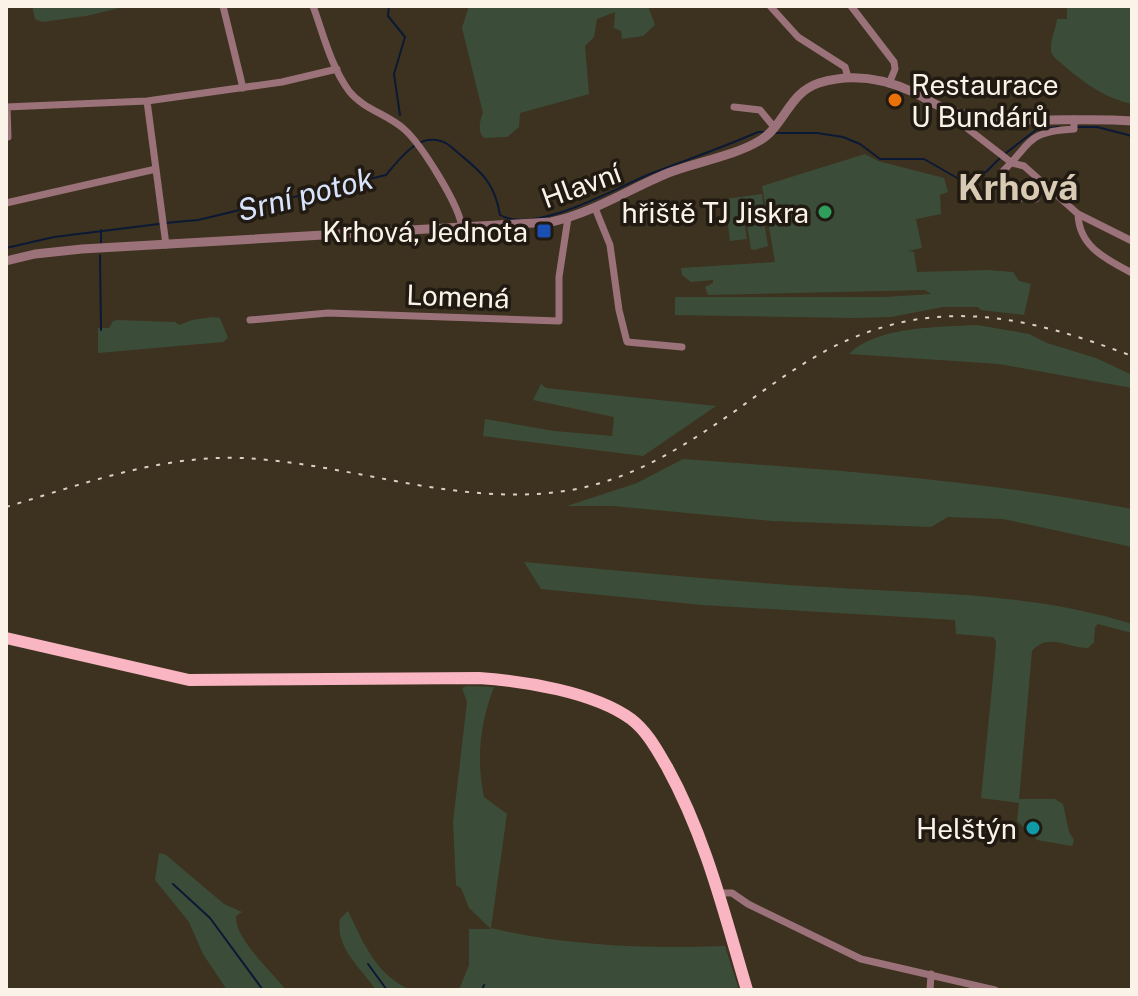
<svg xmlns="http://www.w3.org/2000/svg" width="1138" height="996" viewBox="0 0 1138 996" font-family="'Public Sans',sans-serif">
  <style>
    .green { fill: #3b4d38 }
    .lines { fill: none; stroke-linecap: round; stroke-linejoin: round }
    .stream { stroke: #0b1935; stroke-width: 2 }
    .minor { stroke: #9b727a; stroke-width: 7 }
    .tertiary { stroke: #9b727a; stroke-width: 9 }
    .primary { stroke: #f9b5c1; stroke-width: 12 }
    .rail { stroke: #dad1c5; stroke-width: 2; stroke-dasharray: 4 8; stroke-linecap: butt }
    .food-dot { fill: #e8710a; stroke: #201a12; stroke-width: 3 }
    .leisure-dot { fill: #2e9e5b; stroke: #201a12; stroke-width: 3 }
    .transit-dot { fill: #1a4fb4; stroke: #201a12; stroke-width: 3 }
    .culture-dot { fill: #0f9aa8; stroke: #201a12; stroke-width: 3 }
    .labels { text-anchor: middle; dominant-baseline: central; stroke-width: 7; stroke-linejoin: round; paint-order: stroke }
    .poi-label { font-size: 28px; fill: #fbf3e8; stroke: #201a12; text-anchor: end }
    .street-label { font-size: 28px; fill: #fbf3e8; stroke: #201a12 }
    .water-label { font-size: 30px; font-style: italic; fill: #d7e4fc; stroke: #201a12 }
    .district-label { font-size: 36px; font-weight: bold; fill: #d9cab4; stroke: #201a12 }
  </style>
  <rect width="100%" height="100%" fill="#3d321f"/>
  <path class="green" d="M32,6H128L86,16L42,22L35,19Z
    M469,6H648L655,25L643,36L622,39L621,31L614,28L615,12L597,19L594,37L585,46L589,94L520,113L519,127L507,137L484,138C477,131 480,120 483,113L462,28Z
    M1067,6H1132V104C1104,98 1083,82 1062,64C1058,60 1051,56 1051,50C1050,41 1056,28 1057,19H1067Z
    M865,154L878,161L944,178L948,192L940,195L941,214L916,219L922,248L908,251L914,252L917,272L987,270L1013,272L1019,281L1031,284L1024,315L981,310L978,307H943L891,317L855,318L675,315V297H885L931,294L925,290L708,295L705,287L713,283V280L691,282L682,275L681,268L775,262L762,186Z
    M762,194L764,211L743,215L747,239L730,241L725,199Z
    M760,214L763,215L768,246L754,250L751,249L746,218Z
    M213,317L220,318L228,338L223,342L98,353V328H109L113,321L118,320L175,322L179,325L192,320Z
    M977,325L1029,334L1047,343L1096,358L1132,375V388L999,364L849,354C877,326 939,327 977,325Z
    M541,384L546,388L716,406L643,456L483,436L485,419L554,431L612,436L614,417L533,400Z
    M683,459C834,470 983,480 1132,509V547L1003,519L948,517L931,527L772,521L613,506H567L637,483Z
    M524,562C624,571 723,581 823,587C926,594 1032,592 1132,624V633L1098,624L1095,627L1094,642L1088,648C1068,648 1048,632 1032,651L1019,799H1055L1063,804L1069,832L1074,840L1072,846L1037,840L1017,821L1019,803L981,798L995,657L996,641L993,637L956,634L955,620L703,605L541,589Z
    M467,686L494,687C480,723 476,759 484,797L507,814L491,928C568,946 647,949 725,946L739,990H459L469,965V929H491L469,908L461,888L456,885L453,822L467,702L462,688Z
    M159,853L166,855L224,904L242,912L236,916C234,938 272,972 286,990H227L203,954L189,922L155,880Z
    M348,911C364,944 376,975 411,990H376C361,968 335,948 340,919Z"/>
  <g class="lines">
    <path class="stream" d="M389,6L388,16L405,37L394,74L400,115
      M1078,127H1097L1132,136
      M775,133H817L843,137L860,144L880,159H924L959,179L986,172L1001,157
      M1006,153L1036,130L1059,127
      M165,223L198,220L386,175C402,156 422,128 449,145C476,169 494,177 500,215C536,236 620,185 655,172C689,159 724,147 758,132H765
      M101,243V230
      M6,248L54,237L159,224
      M100,255L101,330
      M173,884L210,918L263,990
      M368,964L387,990
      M482,990L484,985"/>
    <path class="minor" d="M223,6L243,88
      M313,6C323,33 331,67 349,91C363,109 387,114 404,129C421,144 461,207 462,229
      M770,6L798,37L845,67L848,77
      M851,6L894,62L895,69L889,84
      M147,101L166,245
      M6,107L147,101L282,82L337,69
      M734,107L760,110L774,127
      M945,111L1012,163L1024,166L1078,214L1132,241
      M6,137H8L7,107
      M1044,185L1036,199L1009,197L1001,188V173C1033,143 1024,132 1074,129V119
      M6,203L156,169
      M595,208L610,245L619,310L627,342L682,347
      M1078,214C1079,247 1106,259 1132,273
      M250,320L328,313L559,321V277L568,218
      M720,893H732L748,904L861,959L995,990
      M930,990L931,974"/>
    <path class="tertiary" d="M6,261L35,254L82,249L551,222C593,213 629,189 668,173C696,162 734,156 759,141C785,126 788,93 819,83C851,73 883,78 913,92C926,98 937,107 951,111C1010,127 1072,116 1132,121"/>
    <path class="primary" d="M6,638L189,680L479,678C524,681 594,692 631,719C647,731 657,750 667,767C706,838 724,913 747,990"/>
    <path class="rail" d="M6,507C83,484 160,455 242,458C351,463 461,509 571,490C634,479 686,445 738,409C767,388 797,366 829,349C936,294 1026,316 1132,356"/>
  </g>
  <circle class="food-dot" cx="895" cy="100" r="8"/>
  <circle class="leisure-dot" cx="825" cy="212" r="8"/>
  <rect class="transit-dot" x="536" y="223" width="16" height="16" rx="4"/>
  <circle class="culture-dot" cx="1033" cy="828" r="8"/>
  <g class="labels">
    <g class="poi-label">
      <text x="911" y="84" text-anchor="start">Restaurace<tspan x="911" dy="32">U Bundárů</tspan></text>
      <text x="809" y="212">hřiště TJ Jiskra</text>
      <text x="528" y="231">Krhová, Jednota</text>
      <text x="1017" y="828">Helštýn</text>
    </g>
    <g class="street-label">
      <text transform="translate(581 185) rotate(-20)">Hlavní</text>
      <text transform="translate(458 296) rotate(2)">Lomená</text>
    </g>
    <g class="water-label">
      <text transform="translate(305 194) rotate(-14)">Srní potok</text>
    </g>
    <g class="district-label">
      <text x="1018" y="187">Krhová</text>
    </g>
  </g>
  <rect width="1138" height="996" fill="none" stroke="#fbf3e8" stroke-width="16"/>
</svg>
